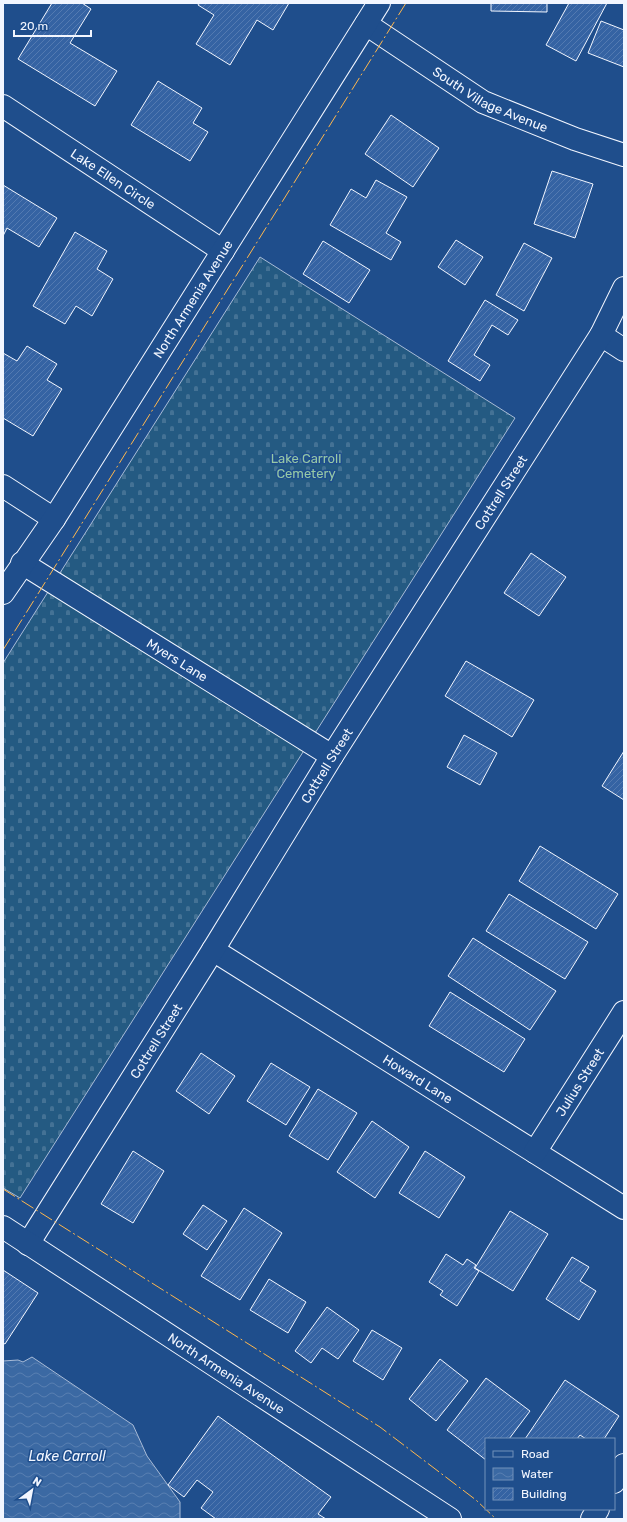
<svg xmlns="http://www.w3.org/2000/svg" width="627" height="1522" viewBox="0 0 627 1522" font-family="Rubik,sans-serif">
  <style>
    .cemetery { fill: url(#cemetery-stones); stroke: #a8bbd7 }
    .water { fill: url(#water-waves); stroke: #a8bbd7 }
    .building { fill: url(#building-hatch); stroke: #f2f6ff }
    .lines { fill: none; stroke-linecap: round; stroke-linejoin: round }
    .minor-casing { stroke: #f2f6ff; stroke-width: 24 }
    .secondary-casing { stroke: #f2f6ff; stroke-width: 24 }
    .minor { stroke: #1f4e8c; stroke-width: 22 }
    .secondary { stroke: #1f4e8c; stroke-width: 22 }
    .power { stroke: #ffb74d; stroke-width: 1; stroke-dasharray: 14 3 2 3; stroke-linecap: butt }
    .labels { text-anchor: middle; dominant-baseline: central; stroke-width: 3; stroke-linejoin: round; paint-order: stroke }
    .street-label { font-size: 13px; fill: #f2f6ff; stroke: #1f4e8c }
    .park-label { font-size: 13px; fill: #97c8a6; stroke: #1f4e8c }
    .water-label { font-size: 14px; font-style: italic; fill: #f2f6ff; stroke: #1f4e8c }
  </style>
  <defs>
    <pattern id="cemetery-stones" width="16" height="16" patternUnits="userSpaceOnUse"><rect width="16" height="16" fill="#245a82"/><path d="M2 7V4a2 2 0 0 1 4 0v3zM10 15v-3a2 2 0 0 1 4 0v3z" fill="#447295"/></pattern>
    <pattern id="water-waves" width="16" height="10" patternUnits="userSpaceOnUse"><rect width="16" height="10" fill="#3b69a3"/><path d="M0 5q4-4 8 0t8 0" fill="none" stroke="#587fb1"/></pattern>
    <pattern id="building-hatch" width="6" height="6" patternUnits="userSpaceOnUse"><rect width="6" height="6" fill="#3563a3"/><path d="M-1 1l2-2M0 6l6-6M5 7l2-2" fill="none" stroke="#537ab1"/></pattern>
  </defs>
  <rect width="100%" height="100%" fill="#1f4e8c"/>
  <path class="cemetery" d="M260,257L515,418L20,1198L3,1188V663Z"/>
  <path class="water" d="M32,1357L133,1425L147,1456L180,1502V1519H3V1361L18,1360L23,1362Z"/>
  <path class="building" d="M52,3H82L91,9L70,43L117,71L95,106L18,59Z
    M199,3H289L273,30L257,20L230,65L196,44L214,15L198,5Z
    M491,3H547V12L491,11Z
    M569,3H607L576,61L546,45Z
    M601,21L624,30V67L588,53Z
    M158,81L202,108L193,123L208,132L190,161L131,125Z
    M391,115L439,148L413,187L365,154Z
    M552,171L593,184L575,238L534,224Z
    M376,180L407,197L386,233L401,242L391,260L330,225L351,189L366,198Z
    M3,185L57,218L39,247L7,228L3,236Z
    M75,232L107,251L97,269L113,279L92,316L76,306L65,324L33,306Z
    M456,240L483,257L465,285L438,267Z
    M323,241L370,270L349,303L303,274Z
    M524,243L552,258L524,311L496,295Z
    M485,300L518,320L508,335L492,325L474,355L490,365L480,381L448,361Z
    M27,346L57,364L47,380L62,389L33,436L3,418V353L17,361Z
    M531,553L566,577L539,616L504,593Z
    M466,661L534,700L512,737L445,696Z
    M464,735L497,753L480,785L447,767Z
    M624,751V800L602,786Z
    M540,846L618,894L596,929L519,881Z
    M509,894L588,942L565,979L486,931Z
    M473,938L556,991L530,1030L448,976Z
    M450,992L525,1039L504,1072L429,1026Z
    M201,1053L235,1076L209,1114L176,1091Z
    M271,1063L310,1087L286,1125L247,1101Z
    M318,1089L357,1113L328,1160L289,1136Z
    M372,1121L409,1147L375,1198L337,1172Z
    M133,1151L164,1171L133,1223L101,1204Z
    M425,1151L465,1177L439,1218L399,1193Z
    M203,1205L227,1221L207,1250L183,1234Z
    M244,1208L282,1233L240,1300L201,1276Z
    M510,1211L548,1234L513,1291L475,1268Z
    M446,1254L463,1265L467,1259L476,1265L474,1268L479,1271L457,1306L440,1295L443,1291L429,1282Z
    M572,1257L589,1267L580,1281L596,1291L579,1320L546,1299Z
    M3,1270L38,1293L5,1344L3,1343Z
    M269,1279L306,1302L288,1333L250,1310Z
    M327,1307L359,1330L338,1359L322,1348L311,1363L295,1351Z
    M372,1330L402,1348L383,1380L353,1361Z
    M440,1359L468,1381L436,1421L409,1399Z
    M486,1378L530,1411L509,1439H486V1460L447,1430Z
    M565,1380L619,1416L604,1439H586L580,1435L577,1439H525Z
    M218,1416L331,1497L318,1514L326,1519H216L201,1508L213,1492L197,1480L184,1497L168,1485Z"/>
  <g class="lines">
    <defs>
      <g id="minor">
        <path id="s1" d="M366,24L483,102L575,139L624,155"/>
        <path id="s2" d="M3,106L223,251"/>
        <path d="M601,335L624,350"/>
        <path d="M3,486L54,519"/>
        <path id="s3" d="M22,563L332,756"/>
        <path id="s4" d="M213,950L624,1208"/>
        <path id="s5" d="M535,1152L624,1012"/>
        <path id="s6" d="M28,1244L213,950L332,756L601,335L624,288"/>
        <path d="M614,1482L624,1465"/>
        <path d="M592,1519L598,1509"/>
      </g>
      <g id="secondary">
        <path id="s7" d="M3,593L54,519L379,3"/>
        <path id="s8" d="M3,1227L450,1519"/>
      </g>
    </defs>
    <use href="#minor" class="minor-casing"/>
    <use href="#secondary" class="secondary-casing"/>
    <use href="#minor" class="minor"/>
    <use href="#secondary" class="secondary"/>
    <path class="power" d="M3,650L406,3
      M3,1189L380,1427L476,1500L496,1519"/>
  </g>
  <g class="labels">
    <g class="street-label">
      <text stroke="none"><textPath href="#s1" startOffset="146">South Village Avenue</textPath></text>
      <text stroke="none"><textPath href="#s2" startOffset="132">Lake Ellen Circle</textPath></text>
      <text stroke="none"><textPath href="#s7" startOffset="350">North Armenia Avenue</textPath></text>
      <text stroke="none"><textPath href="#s6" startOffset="888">Cottrell Street</textPath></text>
      <text stroke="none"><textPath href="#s3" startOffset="183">Myers Lane</textPath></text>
      <text stroke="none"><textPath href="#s6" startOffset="564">Cottrell Street</textPath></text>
      <text stroke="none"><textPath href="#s6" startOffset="240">Cottrell Street</textPath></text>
      <text stroke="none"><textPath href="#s4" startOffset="242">Howard Lane</textPath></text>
      <text stroke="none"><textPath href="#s5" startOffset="83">Julius Street</textPath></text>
      <text stroke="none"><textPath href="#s8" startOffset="267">North Armenia Avenue</textPath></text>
    </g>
    <g class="park-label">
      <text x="306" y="458">Lake Carroll<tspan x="306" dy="15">Cemetery</tspan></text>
    </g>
    <g class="water-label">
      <text x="67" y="1456">Lake Carroll</text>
    </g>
  </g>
  <rect width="627" height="1522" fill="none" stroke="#f2f6ff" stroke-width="8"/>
  <rect x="485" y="1438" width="130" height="72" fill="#1f4e8c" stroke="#7391ba"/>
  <rect x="493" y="1451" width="20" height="6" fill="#1f4e8c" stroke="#7391ba"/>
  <text x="521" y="1458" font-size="12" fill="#f2f6ff">Road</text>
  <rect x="493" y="1468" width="20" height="12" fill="url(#water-waves)" stroke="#7391ba"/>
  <text x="521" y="1478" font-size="12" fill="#f2f6ff">Water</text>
  <rect x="493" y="1488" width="20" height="12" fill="url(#building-hatch)" stroke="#7391ba"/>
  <text x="521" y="1498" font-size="12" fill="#f2f6ff">Building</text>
  <g transform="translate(32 1490) rotate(32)" stroke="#1f4e8c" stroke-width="3" paint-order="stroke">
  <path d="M0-3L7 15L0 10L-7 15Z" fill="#f2f6ff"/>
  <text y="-6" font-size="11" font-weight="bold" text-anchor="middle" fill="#f2f6ff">N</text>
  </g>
  <path d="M14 30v6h77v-6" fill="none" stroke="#f2f6ff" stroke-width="2"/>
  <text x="20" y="30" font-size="12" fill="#f2f6ff" stroke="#1f4e8c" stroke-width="3" paint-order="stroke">20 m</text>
</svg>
